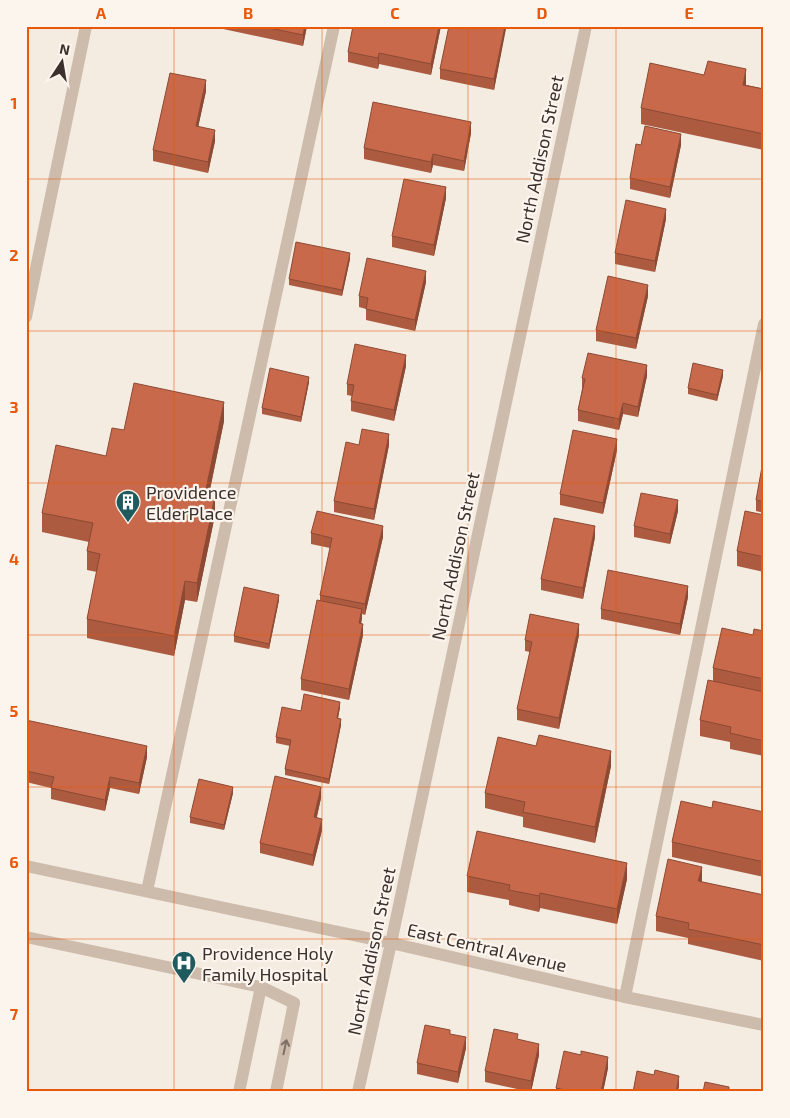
<svg xmlns="http://www.w3.org/2000/svg" width="790" height="1118" viewBox="0 0 790 1118" font-family="'Exo 2',sans-serif">
  <style>
    .lines { fill: none; stroke-linecap: round; stroke-linejoin: round }
    .service { stroke: #cdbbac; stroke-width: 12 }
    .minor { stroke: #cdbbac; stroke-width: 12 }
    .tertiary { stroke: #cdbbac; stroke-width: 12 }
    .wall { fill: #ac5a40 }
    .shaded-wall { fill: #8c4a34 }
    .building { fill: #c8694b; stroke: #8c4a34 }
    .oneway { stroke: #7d6f65 }
    .grid { fill: none; stroke: #e8590c; stroke-width: 1; stroke-opacity: 0.55 }
    .labels { text-anchor: middle; dominant-baseline: central; stroke-width: 4.5; stroke-linejoin: round; paint-order: stroke }
    .street-label { font-size: 18px; fill: #3b302b; stroke: #fbf5ee }
    .poi-label { font-size: 18px; fill: #3b302b; stroke: #fbf5ee; text-anchor: start }
    .neatline { fill: none; stroke: #e8590c; stroke-width: 2 }
    .grid-label { font-size: 16px; text-anchor: middle; font-weight: bold; fill: #e8590c }
  </style>
  <rect width="100%" height="100%" fill="#f4ebe1"/>
  <g class="lines">
    <path class="service" d="M147,891L334,26
      M26,937L261,987L239,1092
      M261,987L294,1003L276,1092
      M625,997L764,324"/>
    <path class="minor" d="M26,317L86,26
      M391,943L625,997L764,1025"/>
    <path class="tertiary" d="M26,866L391,943
      M358,1092L391,943L586,26"/>
  </g>
  <path class="wall" d="M209,26H307L303,46Z
    M353,26H441L431,75L379,64L378,69L348,62V52Z
    M506,26L494,90L440,79V69Z
    M704,75L764,89V150L641,124V108Z
    M206,91L198,127L215,141L208,173L153,161V150Z
    M471,133L464,171L433,165L431,173L364,159V148Z
    M641,145H681L670,198L630,189V178Z
    M446,198L434,256L392,247V236Z
    M666,219L655,272L615,264V253Z
    M350,259L342,296L289,285V279Z
    M426,282L415,331L366,320V309L359,307V296Z
    M648,296L636,349L596,341V330Z
    M406,366L394,421L351,411V401L352,396L347,395V384Z
    M647,376L638,417L623,414L619,430L578,421V410L582,389V378Z
    M723,376L717,401L688,394V388Z
    M309,382L301,422L262,414V408Z
    M224,421L209,495L215,515L197,602L185,600L174,656L87,638V619L97,572L87,570V551L89,542L42,532V513L106,456L124,430Z
    M389,445L374,520L334,512V501Z
    M617,450L603,514L560,505V494Z
    M764,461V513L756,511V500Z
    M678,511L670,544L634,537V526Z
    M764,515V572L737,566V551Z
    M311,533L383,537L365,615L362,614L361,623L363,635L349,700L301,690V679L320,600V595L330,548L311,544Z
    M595,537L583,599L541,590V579Z
    M688,597L680,635L601,619V609Z
    M279,600L269,649L234,642V636Z
    M764,631V756L730,749V742L700,736V720L713,681V668L753,635Z
    M579,635L559,729L517,720V709L530,652L525,651V640Z
    M340,707L338,718L341,725L329,784L285,775V769L290,746L276,743V737L301,711Z
    M26,720L147,757L139,794L110,788L105,811L51,799V788L26,782Z
    M536,746L611,766L595,843L523,827V817L485,808V793Z
    M233,793L224,830L190,823V817Z
    M321,798L317,817L322,830L313,866L260,853V843Z
    M712,808L764,812V877L672,857V842Z
    M467,876L627,879L617,924L540,908L539,912L509,905V900L467,892Z
    M702,882L764,895V961L688,944V938L656,931V916Z
    M450,1034L466,1048L458,1083L417,1074V1063Z
    M518,1040L539,1055L531,1092L485,1082V1071Z
    M608,1068L603,1092H556V1088Z"/>
  <path class="shaded-wall" d="M305,26H307L303,46V35Z
    M439,26H441L431,75V64Z
    M505,26H506V29L494,90V79Z
    M379,53V64L378,69V58Z
    M746,69V84L743,100V85Z
    M206,80V91L196,137V126Z
    M471,122V133L464,171V161Z
    M215,130V141L208,173V162Z
    M681,134V145L670,198V187Z
    M433,154V165L431,173V162Z
    M446,187V198L434,256V245Z
    M666,209V219L655,272V261Z
    M350,253V259L342,296V290Z
    M426,271V282L415,331V320Z
    M648,285V296L636,349V338Z
    M406,355V366L394,421V410Z
    M647,365V376L638,417V407Z
    M723,370V376L717,401V395Z
    M309,377V382L301,422V417Z
    M224,402V421L205,513V494Z
    M623,403V414L619,430V419Z
    M389,434V445L374,520V509Z
    M617,439V450L603,514V503Z
    M215,496V515L197,602V583Z
    M678,500V511L670,544V534Z
    M383,526V537L365,615V604Z
    M595,526V537L583,599V588Z
    M185,581V600L174,656V636Z
    M688,586V597L680,635V624Z
    M279,595V600L269,649V644Z
    M362,609V619L359,634V623Z
    M363,624V635L349,700V689Z
    M579,624V635L559,729V718Z
    M340,702V707L337,724V718Z
    M341,719V725L329,784V779Z
    M147,746V757L139,794V783Z
    M611,751V766L595,843V827Z
    M110,777V788L105,811V800Z
    M233,787V793L224,830V825Z
    M321,787V798L314,828V817Z
    M322,819V830L313,866V855Z
    M627,863V879L617,924V909Z
    M702,867V882L698,881Z
    M540,893V908L539,912V896Z
    M466,1037V1048L458,1083V1072Z
    M539,1044V1055L531,1092V1081Z
    M608,1057V1068L603,1092H601Z
    M679,1076V1087L678,1092H676Z"/>
  <path class="building" d="M260,26H305L303,35Z
    M353,26H439L431,64L379,53L378,58L348,52Z
    M449,26H505L494,79L440,69Z
    M708,61L746,69L743,85L764,89V134L641,108L650,63L704,75Z
    M170,73L206,80L196,126L215,130L208,162L153,150Z
    M373,102L471,122L464,161L433,154L431,162L364,148Z
    M645,126L681,134L670,187L630,178L636,144L641,145Z
    M404,179L446,187L434,245L392,236Z
    M626,200L666,209L655,261L615,253Z
    M296,242L350,253L342,290L289,279Z
    M367,258L426,271L415,320L366,309L368,298L359,296Z
    M608,276L648,285L636,338L596,330Z
    M355,344L406,355L394,410L351,401L354,385L347,384Z
    M588,353L647,365L638,407L623,403L619,419L578,410L585,379L582,378Z
    M693,363L723,370L717,395L688,388Z
    M270,368L309,377L301,417L262,408Z
    M134,383L224,402L205,494L215,496L197,583L185,581L174,636L87,619L100,554L87,551L93,523L42,513L56,445L106,456L112,428L124,430Z
    M362,429L389,434L374,509L334,501L346,442L359,445Z
    M573,430L617,439L603,503L560,494Z
    M763,461H764V502L756,500Z
    M641,493L678,500L670,534L634,526Z
    M317,511L383,526L365,604L320,595L332,538L311,533Z
    M745,511L764,515V557L737,551Z
    M554,518L595,526L583,588L541,579Z
    M608,570L688,586L680,624L601,609Z
    M244,587L279,595L269,644L234,636Z
    M317,600L362,609L359,623L363,624L349,689L301,679Z
    M530,614L579,624L559,718L517,709L532,642L525,640Z
    M722,628L753,635L754,629L764,631V679L713,668Z
    M708,680L764,692V741L730,733L731,727L700,720Z
    M304,694L340,702L337,718L341,719L329,779L285,769L291,740L276,737L282,707L301,711Z
    M26,720L147,746L139,783L110,777L105,800L51,788L54,777L26,771Z
    M539,735L611,751L595,827L523,812L525,802L485,793L498,737L536,746Z
    M275,776L321,787L314,817L322,819L313,855L260,843Z
    M199,779L233,787L224,825L190,817Z
    M681,801L712,808L713,801L764,812V862L672,842Z
    M477,831L627,863L617,909L540,893L539,896L509,890L510,885L467,876Z
    M668,859L702,867L698,881L764,895V945L688,929L689,923L656,916Z
    M425,1025L450,1030V1034L466,1037L458,1072L417,1063Z
    M494,1029L518,1034L517,1039L539,1044L531,1081L485,1071Z
    M564,1051L581,1055V1051L608,1057L601,1092H574L556,1088Z
    M655,1070L679,1076L676,1092H633L637,1071L654,1075Z
    M705,1082L729,1087V1092H703Z"/>
  <defs><path id="oneway-shaft" d="M-6 0H5M1.5-3L5.5 0L1.5 3" fill="none" stroke-width="1.6" stroke-linecap="round" stroke-linejoin="round" transform="scale(1.25)"/></defs>
  <use class="oneway" href="#oneway-shaft" transform="translate(285 1047) rotate(-78)"/>
  <path class="grid" d="M174,26V1092M322,26V1092M468,26V1092M616,26V1092M26,179H764M26,331H764M26,483H764M26,635H764M26,787H764M26,939H764"/>
  <defs>
    <symbol id="building-pin" viewBox="-11 -11 22 30"><path d="M0 17L-7.5 6A9.5 9.5 0 1 1 7.5 6Z" fill="#1f5a5e" stroke="#fbf5ee"/><path d="M-4-6H4V6H1V3H-1V6H-4ZM-2.5-4.3h1.7v1.8h-1.7ZM.8-4.3h1.7v1.8H.8ZM-2.5-1h1.7V.8h-1.7ZM.8-1h1.7V.8H.8Z" fill="#fff"/></symbol>
    <symbol id="hospital-pin" viewBox="-11 -11 22 30"><path d="M0 17L-7.5 6A9.5 9.5 0 1 1 7.5 6Z" fill="#1f5a5e" stroke="#fbf5ee"/><path d="M-5-5h3v3.5h4V-5h3V5h-3V1.5h-4V5h-3Z" fill="#fff"/></symbol>
  </defs>
  <g fill-rule="evenodd">
    <use href="#building-pin" x="114" y="488" width="28" height="38"/>
    <use href="#hospital-pin" x="170" y="949" width="28" height="38"/>
  </g>
  <g class="labels">
    <g class="street-label">
      <text transform="translate(539 159) rotate(-78)">North Addison Street</text>
      <text transform="translate(455 556) rotate(-78)">North Addison Street</text>
      <text transform="translate(487 947) rotate(13)">East Central Avenue</text>
      <text transform="translate(371 951) rotate(-78)">North Addison Street</text>
    </g>
    <g class="poi-label">
      <text x="146" y="492">Providence<tspan x="146" dy="21">ElderPlace</tspan></text>
      <text x="202" y="953">Providence Holy<tspan x="202" dy="21">Family Hospital</tspan></text>
    </g>
  </g>
  <rect width="790" height="1118" fill="none" stroke="#fbf5ee" stroke-width="55"/>
  <g transform="translate(62 62) rotate(12)" stroke="#fbf5ee" stroke-width="4" paint-order="stroke">
  <path d="M0-4L9 19L0 12L-9 19Z" fill="#3b302b"/>
  <text y="-8" font-size="14" font-weight="bold" text-anchor="middle" fill="#3b302b">N</text>
  </g>
  <rect x="28" y="28" width="734" height="1062" class="neatline"/>
  <g class="grid-label">
    <text x="101" y="19">A</text>
    <text x="248" y="19">B</text>
    <text x="395" y="19">C</text>
    <text x="542" y="19">D</text>
    <text x="689" y="19">E</text>
    <text x="14" y="109">1</text>
    <text x="14" y="261">2</text>
    <text x="14" y="413">3</text>
    <text x="14" y="565">4</text>
    <text x="14" y="717">5</text>
    <text x="14" y="868">6</text>
    <text x="14" y="1020">7</text>
  </g>
</svg>
